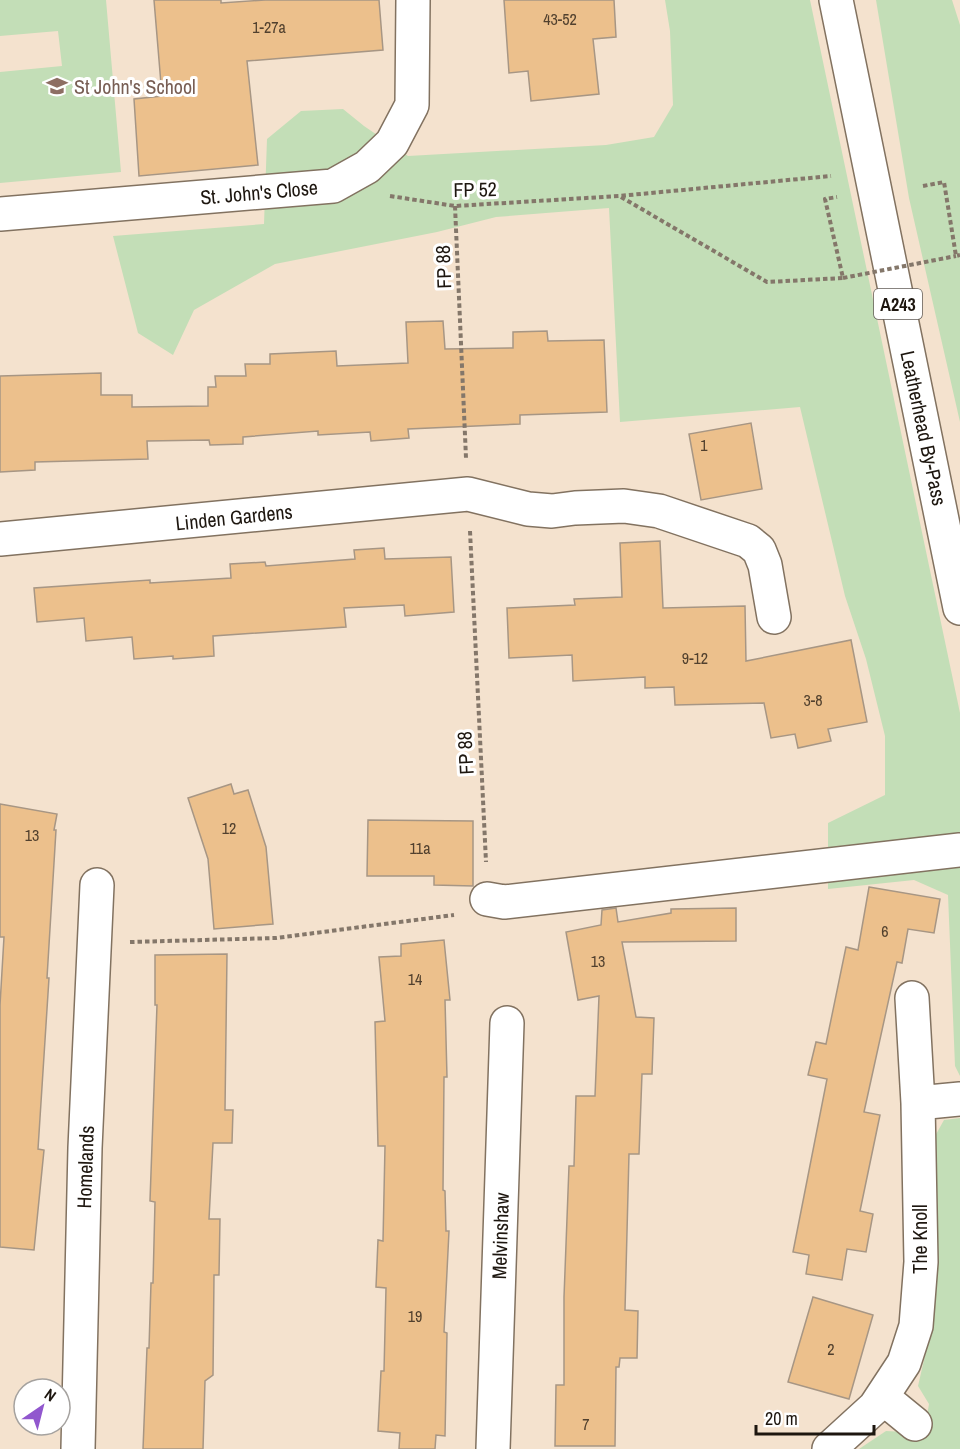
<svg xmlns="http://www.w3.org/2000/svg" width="960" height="1449" viewBox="0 0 960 1449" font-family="'Archivo Narrow',sans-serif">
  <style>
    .green { fill: #c3deb7 }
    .building { fill: #ecc08c; stroke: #a79684; stroke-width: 1.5 }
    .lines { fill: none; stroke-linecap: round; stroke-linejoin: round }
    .minor-casing { stroke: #827260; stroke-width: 36 }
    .highway-casing { stroke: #827260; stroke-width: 36 }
    .path { stroke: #84776a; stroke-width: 4; stroke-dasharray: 4.5 3; stroke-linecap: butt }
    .minor { stroke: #fff; stroke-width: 33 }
    .highway { stroke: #fff; stroke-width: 33 }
    .path-bridge { stroke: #84776a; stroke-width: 4; stroke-dasharray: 4.5 3; stroke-linecap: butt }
    .labels { text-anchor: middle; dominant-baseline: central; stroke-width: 6; stroke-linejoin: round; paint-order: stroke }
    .number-label { font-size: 16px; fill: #51402e }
    .shield { fill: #fff; stroke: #615c57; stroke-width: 1.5 }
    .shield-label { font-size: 18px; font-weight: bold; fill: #1d160f }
    .education-label { font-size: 20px; fill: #785e54; stroke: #fff; text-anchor: start }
    .street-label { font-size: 20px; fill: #1d160f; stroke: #fff }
  </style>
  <rect width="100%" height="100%" fill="#f4e2ce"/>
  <path class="green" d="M0,0H106L121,172L0,183V72L62,66L58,31L0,36Z
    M665,0H810L960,713V1076L955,1066L948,895L914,880L828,889V823L885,795V736L866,659L845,596L800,407L620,422L609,208L496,217L437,232L275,264L194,310L173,355L138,333L113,236L264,224L267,139L301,111L343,109L364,126L408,156L606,145L654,137L673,105L670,31Z
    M876,0H952L960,25V422L909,198Z
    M960,1118V1449H859L886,1431L924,1433L929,1404L918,1386L927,1347L931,1212L930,1145L944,1120Z"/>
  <path class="building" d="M154,0H221V3L265,0H379L383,50L247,61L258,165L139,176L134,99L162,96Z
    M504,0H614L616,37L593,39L599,94L531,101L528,71L509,73Z
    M443,321L445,349L513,348V332L547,331L548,341L604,340L607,412L520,415V424L408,429L409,438L371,441L370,432L318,435V431L243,437V444L210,445L209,440L147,441L148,459L35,462V470L0,472V376L101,373V395H132V407L208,406V387H216L215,376H246L245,364H270V354L336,351L337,366L408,363L406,322Z
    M751,423L762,489L701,500L689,434Z
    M660,541L663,608L745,606L746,661L851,640L867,722L828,729L831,741L798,748L795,734L771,738L764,703L675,705L674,687L645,688V677L573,681L572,655L509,658L507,608L575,605L574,599L622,597L620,543Z
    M384,548L385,559L451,557L454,612L405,616L404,605L344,608L346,627L213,636L214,656L173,659V656L134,659L132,637L86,641L84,618L37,622L34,588L150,580V583L231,578L230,564L265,562L266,566L355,559L354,550Z
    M231,784L234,794L248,790L266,847L273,924L214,929L208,859L188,798Z
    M0,804L57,814L54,830H56L47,978H49L38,1149L44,1150L34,1250L0,1247V1005L4,937H0Z
    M368,820L473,821V886L434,885V876H367Z
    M869,887L940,899L934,933L908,929L902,963L897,962L864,1112L880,1115L860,1211L873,1214L866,1252L847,1249L842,1280L806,1274L809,1255L793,1252L827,1079L808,1075L816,1042L826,1044L846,947L858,950Z
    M616,908L618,922L671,913V909L736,908V941L622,942L636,1017L654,1018L652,1074H642L639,1154H629L625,1310L638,1311L637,1358H620L619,1367H616L615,1446H555L556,1385H564V1297L569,1166H574L576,1096H595L599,996L578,1000L566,932L601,925L602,910Z
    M444,940L450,1000H445L447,1077H444L443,1190L445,1191L446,1231H449L444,1332L447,1333L445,1436L436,1435L435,1449H399L400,1433L378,1431L381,1371H384L386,1288L376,1287L378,1240L383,1241L385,1146H378L375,1022L385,1021L379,957L401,956V944Z
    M227,954L225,1110H233L232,1143H213L209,1219H220L219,1275H214L213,1375L205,1381L203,1449H143L147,1348H149L151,1283H153L155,1202L150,1201L157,1005H155V955Z
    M813,1297L873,1315L849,1399L788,1382Z"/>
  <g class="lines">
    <defs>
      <path id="minor" d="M0,214L333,186L367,167L392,143L412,105L413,0
        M0,539L468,494L528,509L552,511L575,508L624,506L659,511L748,541L759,550L765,565L774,617
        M487,899L504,902L960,850
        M918,1103L960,1099
        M882,1397L915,1424
        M78,1449L85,1148L97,885
        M493,1449L507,1023
        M829,1449L875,1407L904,1363L916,1326L921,1262L918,1103L912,998"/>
      <path id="highway" d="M836,0L960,608"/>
    </defs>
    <use href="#minor" class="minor-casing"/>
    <use href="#highway" class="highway-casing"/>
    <path class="path" d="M923,186L944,182L956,256L960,255
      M390,196L455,206L619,196L831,176
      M621,197L767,282L843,278L825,199L837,197
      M455,206L466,458
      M470,531L486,862
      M130,942L276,938L454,915"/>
    <use href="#minor" class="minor"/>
    <use href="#highway" class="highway"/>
    <path class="path-bridge" d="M843,278L956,256"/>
  </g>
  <defs>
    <symbol id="school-bare" viewBox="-9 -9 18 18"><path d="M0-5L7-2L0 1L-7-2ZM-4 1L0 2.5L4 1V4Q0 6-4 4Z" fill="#8d6e63" stroke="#fff" stroke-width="2.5" paint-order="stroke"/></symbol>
  </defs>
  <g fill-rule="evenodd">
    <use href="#school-bare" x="42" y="71" width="30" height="30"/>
  </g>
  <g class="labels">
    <g class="number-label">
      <text x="560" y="19">43-52</text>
      <text x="269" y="27">1-27a</text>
      <text x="704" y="445">1</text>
      <text x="695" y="658">9-12</text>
      <text x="813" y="700">3-8</text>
      <text x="229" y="828">12</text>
      <text x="32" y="835">13</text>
      <text x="420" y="848">11a</text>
      <text x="885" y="931">6</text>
      <text x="598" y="961">13</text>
      <text x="415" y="979">14</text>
      <text x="415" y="1316">19</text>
      <text x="831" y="1349">2</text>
      <text x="586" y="1424">7</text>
    </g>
    <rect class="shield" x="874" y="289" width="48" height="30" rx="4.5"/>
    <g class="shield-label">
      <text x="898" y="304">A243</text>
    </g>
    <g class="education-label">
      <text x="74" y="86">St John's School</text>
    </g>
    <g class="street-label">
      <text transform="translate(475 189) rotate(-1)">FP 52</text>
      <text transform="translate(259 192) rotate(-5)">St. John's Close</text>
      <text transform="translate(443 267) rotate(-92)">FP 88</text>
      <text transform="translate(924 428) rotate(78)">Leatherhead By-Pass</text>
      <text transform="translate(234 517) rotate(-6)">Linden Gardens</text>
      <text transform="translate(465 753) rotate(-93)">FP 88</text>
      <text transform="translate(85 1167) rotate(-88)">Homelands</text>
      <text transform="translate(500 1236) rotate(-88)">Melvinshaw</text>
      <text transform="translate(919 1239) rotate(-90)">The Knoll</text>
    </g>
  </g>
  <g transform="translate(42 1407) rotate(35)"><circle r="28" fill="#ffffff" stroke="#a5a29f" stroke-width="1.5"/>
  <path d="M0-4.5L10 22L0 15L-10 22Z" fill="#9157ce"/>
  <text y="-9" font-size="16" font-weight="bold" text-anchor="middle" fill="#1d160f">N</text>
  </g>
  <path d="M756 1425v9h118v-9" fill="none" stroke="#1d160f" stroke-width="3"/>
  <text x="765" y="1425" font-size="18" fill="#1d160f" stroke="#ffffff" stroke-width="4.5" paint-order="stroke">20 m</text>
</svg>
